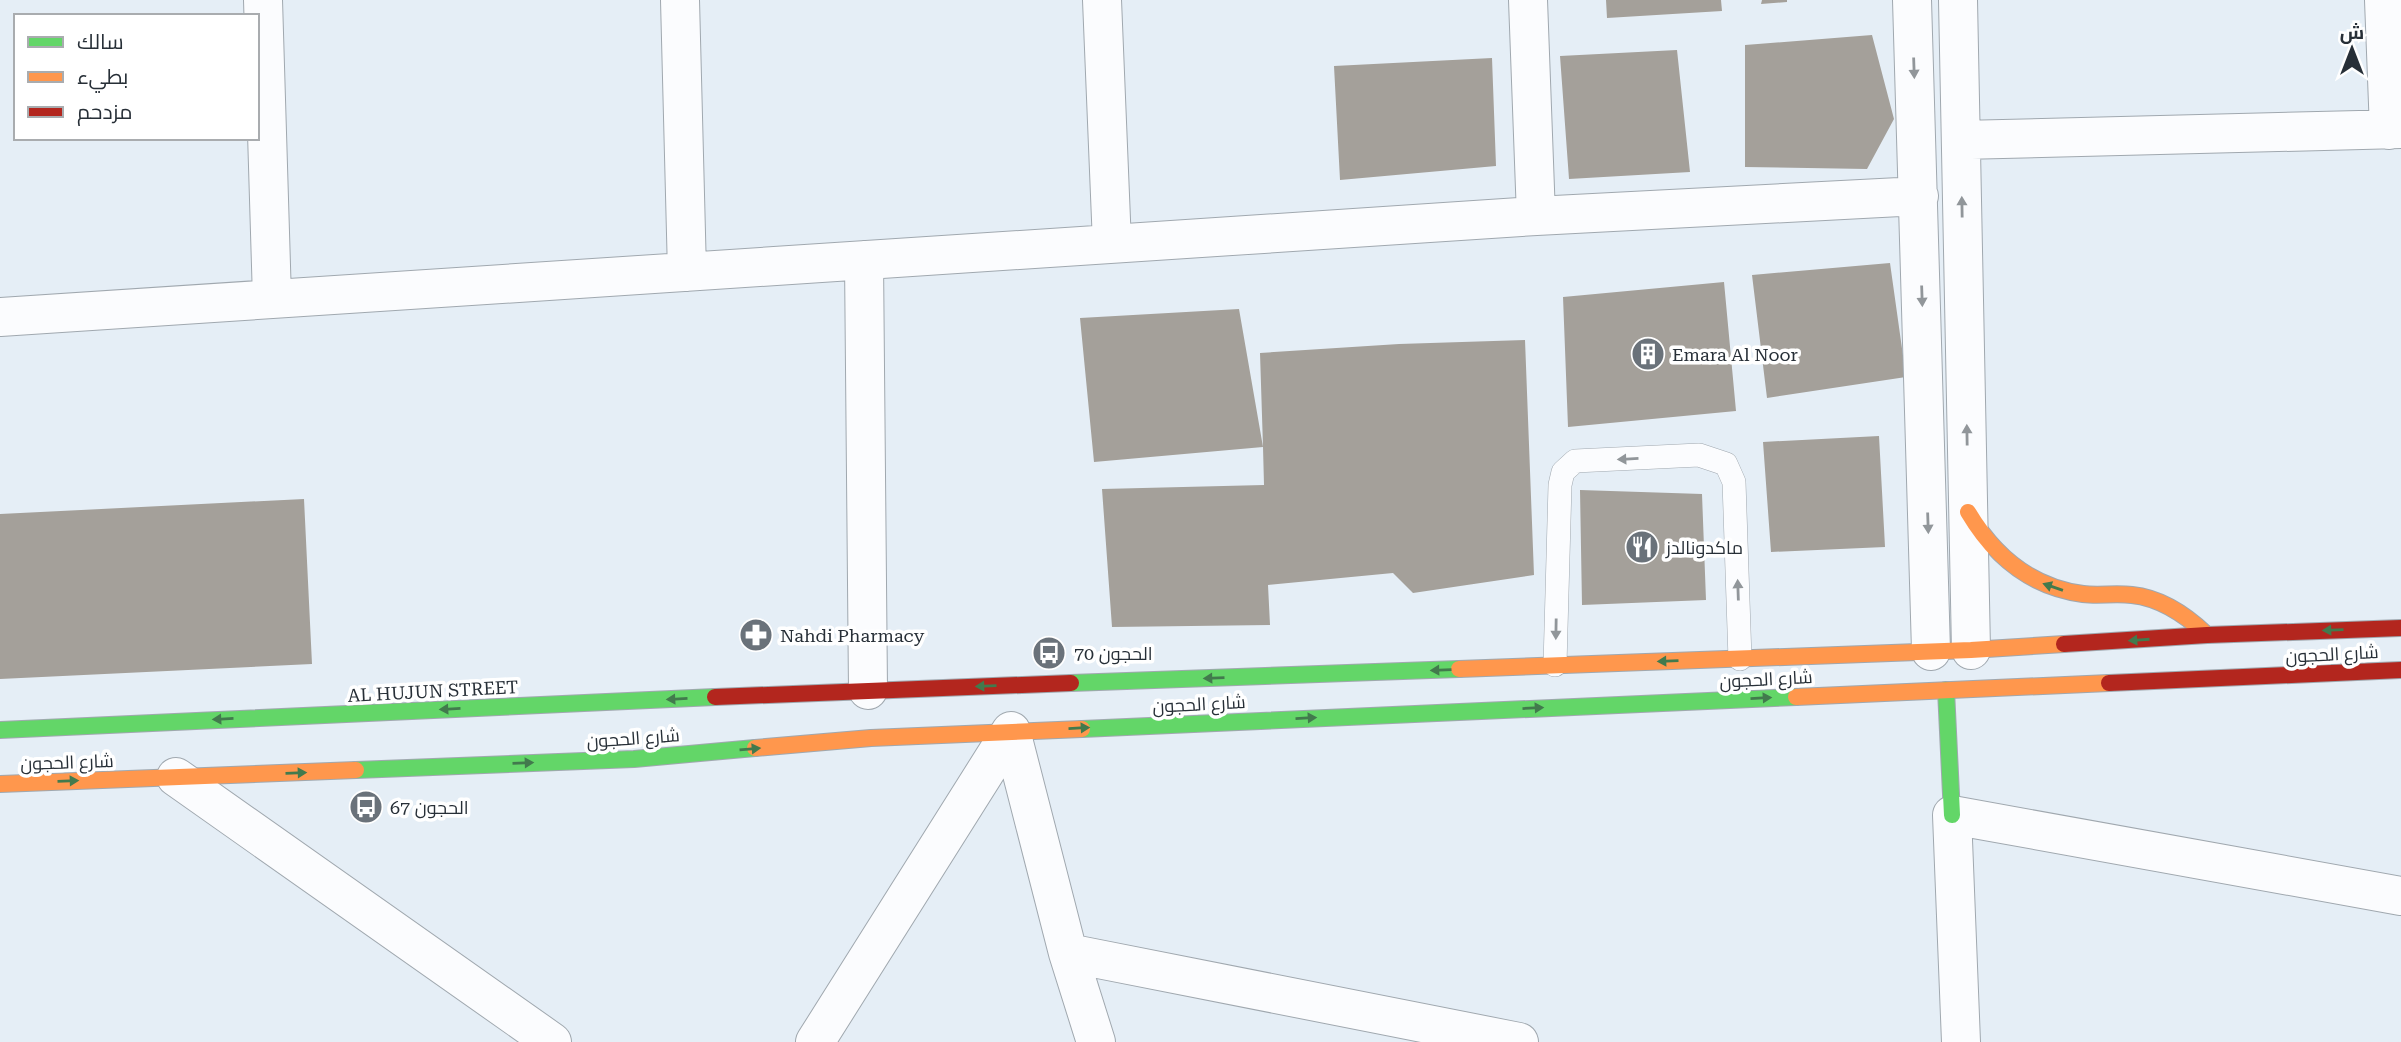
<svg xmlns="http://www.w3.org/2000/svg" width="2401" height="1042" viewBox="0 0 2401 1042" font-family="'Roboto Serif',Cairo,serif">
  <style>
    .building { fill: #a4a09a }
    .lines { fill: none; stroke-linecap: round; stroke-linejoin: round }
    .lane-casing { stroke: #a0a8af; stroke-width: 24 }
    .street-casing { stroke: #a0a8af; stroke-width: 40 }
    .fast-casing { stroke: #a0a8af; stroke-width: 18 }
    .slow-casing { stroke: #a0a8af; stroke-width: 18 }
    .jam-casing { stroke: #a0a8af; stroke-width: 18 }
    .lane { stroke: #fbfcfe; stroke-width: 23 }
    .street { stroke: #fbfcfe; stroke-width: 38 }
    .fast { stroke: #63d668; stroke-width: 16 }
    .slow { stroke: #ff974d; stroke-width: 16 }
    .jam { stroke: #b3261e; stroke-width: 16 }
    .oneway { fill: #91969a }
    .oneway2 { fill: #427a4d }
    .labels { text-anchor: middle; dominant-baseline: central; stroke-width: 7; stroke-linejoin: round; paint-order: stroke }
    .poi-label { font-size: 18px; fill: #272f37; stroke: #fff; text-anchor: start }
    .street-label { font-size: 18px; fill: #272f37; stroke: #fff }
  </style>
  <rect width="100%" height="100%" fill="#e5eef6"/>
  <path class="building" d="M1606,0H1721L1722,11L1607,18Z
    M1762,0H1787V2L1761,4Z
    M1872,35L1894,119L1867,169L1745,167V45Z
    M1677,50L1690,172L1569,179L1560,56Z
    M1492,58L1496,166L1340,180L1334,66Z
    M1890,263L1906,377L1767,398L1752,275Z
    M1724,282L1736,411L1568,427L1563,297Z
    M1239,309L1263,447L1260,353L1399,344L1525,340L1534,575L1413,593L1393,573L1268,585L1270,625L1112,627L1102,489L1264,485L1263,447L1094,462L1080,318Z
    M1879,436L1885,547L1771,552L1763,442Z
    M1580,490L1702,494L1706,600L1582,605Z
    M304,499L312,664L0,679V514Z"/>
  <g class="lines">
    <defs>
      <path id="lane" d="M1555,665L1560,485L1563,472L1575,461L1699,455L1726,464L1734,482L1740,659"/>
      <path id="street" d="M263,0L272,299
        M680,0L687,272
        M1102,0L1112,244
        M1528,0L1536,216
        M1912,0L1931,651
        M1958,0L1971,650
        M2384,0L2389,130
        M1961,140L2401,129
        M864,260L868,690
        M0,317L1536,216L1919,196
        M176,777L552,1042
        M1068,953L1519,1042
        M815,1042L1011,731L1068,953L1096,1042
        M1961,1042L1952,815L2401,896"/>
      <path id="fast" d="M1071,683L1459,669
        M1946,690L1952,815
        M1082,729L1796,697
        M0,730L715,697
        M356,770L634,759L755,748"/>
      <path id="slow" d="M1968,512C1994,556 2030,587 2083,594C2099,596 2115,593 2132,595C2161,598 2186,615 2207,635
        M1459,669L1971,650L2064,644
        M1796,697L2109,683
        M755,748L871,738L1082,729
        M0,784L356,770"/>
      <path id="jam" d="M2064,644L2207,635L2401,628
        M2109,683L2401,670
        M715,697L1071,683"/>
    </defs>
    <use href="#lane" class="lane-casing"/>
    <use href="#street" class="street-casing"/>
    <use href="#fast" class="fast-casing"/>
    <use href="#slow" class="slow-casing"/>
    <use href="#jam" class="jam-casing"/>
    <use href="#lane" class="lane"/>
    <use href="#street" class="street"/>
    <use href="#fast" class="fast"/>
    <use href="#slow" class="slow"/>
    <use href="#jam" class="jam"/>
  </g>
  <defs><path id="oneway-solid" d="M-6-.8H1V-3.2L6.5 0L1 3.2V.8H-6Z" transform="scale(1.75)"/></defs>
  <g class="oneway">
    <use href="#oneway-solid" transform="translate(1914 68) rotate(88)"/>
    <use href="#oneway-solid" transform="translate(1962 207) rotate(-91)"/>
    <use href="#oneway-solid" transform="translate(1922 296) rotate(88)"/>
    <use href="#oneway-solid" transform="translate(1967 435) rotate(-91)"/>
    <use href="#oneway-solid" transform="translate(1628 459) rotate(177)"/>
    <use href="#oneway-solid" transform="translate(1928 523) rotate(88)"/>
    <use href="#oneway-solid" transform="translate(1738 590) rotate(-92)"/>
    <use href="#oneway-solid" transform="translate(1556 629) rotate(91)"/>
  </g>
  <g class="oneway2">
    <use href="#oneway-solid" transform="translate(2053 587) rotate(-161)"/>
    <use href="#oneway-solid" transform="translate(2333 630) rotate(178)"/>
    <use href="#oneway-solid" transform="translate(2139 640) rotate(176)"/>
    <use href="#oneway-solid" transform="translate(1668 661) rotate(178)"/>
    <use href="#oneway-solid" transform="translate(1441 670) rotate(178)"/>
    <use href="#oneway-solid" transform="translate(1214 678) rotate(178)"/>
    <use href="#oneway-solid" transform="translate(986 686) rotate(178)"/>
    <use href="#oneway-solid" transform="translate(1761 698) rotate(-3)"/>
    <use href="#oneway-solid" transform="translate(677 699) rotate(177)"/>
    <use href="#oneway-solid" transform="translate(1533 708) rotate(-3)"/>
    <use href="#oneway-solid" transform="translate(450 709) rotate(177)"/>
    <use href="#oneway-solid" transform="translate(1306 718) rotate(-3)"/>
    <use href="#oneway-solid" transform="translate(223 719) rotate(177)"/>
    <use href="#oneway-solid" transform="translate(1079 728) rotate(-3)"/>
    <use href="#oneway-solid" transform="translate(750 749) rotate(-5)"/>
    <use href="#oneway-solid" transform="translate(523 763) rotate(-2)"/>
    <use href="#oneway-solid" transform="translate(296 773) rotate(-2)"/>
    <use href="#oneway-solid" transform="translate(68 781) rotate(-2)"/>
  </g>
  <defs>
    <symbol id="building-disc" viewBox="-11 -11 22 22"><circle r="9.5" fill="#6a727a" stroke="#fff"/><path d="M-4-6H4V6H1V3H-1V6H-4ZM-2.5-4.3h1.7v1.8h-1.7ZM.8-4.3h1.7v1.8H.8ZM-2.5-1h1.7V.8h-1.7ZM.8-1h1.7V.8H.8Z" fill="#fff"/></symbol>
    <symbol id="restaurant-disc" viewBox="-11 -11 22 22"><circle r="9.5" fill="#6a727a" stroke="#fff"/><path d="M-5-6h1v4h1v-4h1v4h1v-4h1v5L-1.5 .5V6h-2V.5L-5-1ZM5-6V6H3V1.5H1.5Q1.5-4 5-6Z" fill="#fff"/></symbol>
    <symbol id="pharmacy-disc" viewBox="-11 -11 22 22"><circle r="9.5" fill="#6a727a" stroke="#fff"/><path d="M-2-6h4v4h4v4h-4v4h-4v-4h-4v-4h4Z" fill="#fff"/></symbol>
    <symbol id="bus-disc" viewBox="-11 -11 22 22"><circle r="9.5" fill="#6a727a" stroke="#fff"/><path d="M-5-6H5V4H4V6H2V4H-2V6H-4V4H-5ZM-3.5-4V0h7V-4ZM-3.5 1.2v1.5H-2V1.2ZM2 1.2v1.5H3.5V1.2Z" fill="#fff"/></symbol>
  </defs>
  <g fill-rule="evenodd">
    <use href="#building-disc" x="1629" y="335" width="38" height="38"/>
    <use href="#restaurant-disc" x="1623" y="528" width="38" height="38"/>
    <use href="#pharmacy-disc" x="737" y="616" width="38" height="38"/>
    <use href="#bus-disc" x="1030" y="634" width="38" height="38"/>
    <use href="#bus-disc" x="347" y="788" width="38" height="38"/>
  </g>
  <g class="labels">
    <g class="poi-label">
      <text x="1672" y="354">Emara Al Noor</text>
      <text x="1666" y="547">ماكدونالدز</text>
      <text x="780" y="635">Nahdi Pharmacy</text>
      <text x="1074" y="653">الحجون 70</text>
      <text x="390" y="807">الحجون 67</text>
    </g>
    <g class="street-label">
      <text transform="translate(2332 654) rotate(-3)">شارع الحجون</text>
      <text transform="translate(1766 679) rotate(-3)">شارع الحجون</text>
      <text transform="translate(433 691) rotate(-3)">AL HUJUN STREET</text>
      <text transform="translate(1199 704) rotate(-3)">شارع الحجون</text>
      <text transform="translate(633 738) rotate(-4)">شارع الحجون</text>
      <text transform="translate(67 762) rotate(-2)">شارع الحجون</text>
    </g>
  </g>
  <rect x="14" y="14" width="245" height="126" fill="#ffffff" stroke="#a9acaf" stroke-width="2"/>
  <rect x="28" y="37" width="35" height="10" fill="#63d668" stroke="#a9acaf" stroke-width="2"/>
  <text x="77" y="49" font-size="21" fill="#272f37">سالك</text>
  <rect x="28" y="72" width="35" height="10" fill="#ff974d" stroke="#a9acaf" stroke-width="2"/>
  <text x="77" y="84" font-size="21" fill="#272f37">بطيء</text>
  <rect x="28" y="107" width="35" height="10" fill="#b3261e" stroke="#a9acaf" stroke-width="2"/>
  <text x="77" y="119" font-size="21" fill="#272f37">مزدحم</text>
  <g transform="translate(2352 49)" stroke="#ffffff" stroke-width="5" paint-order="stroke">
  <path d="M0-5L12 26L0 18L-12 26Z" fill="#272f37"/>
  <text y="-10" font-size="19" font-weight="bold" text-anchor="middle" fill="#272f37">ش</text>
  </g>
</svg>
